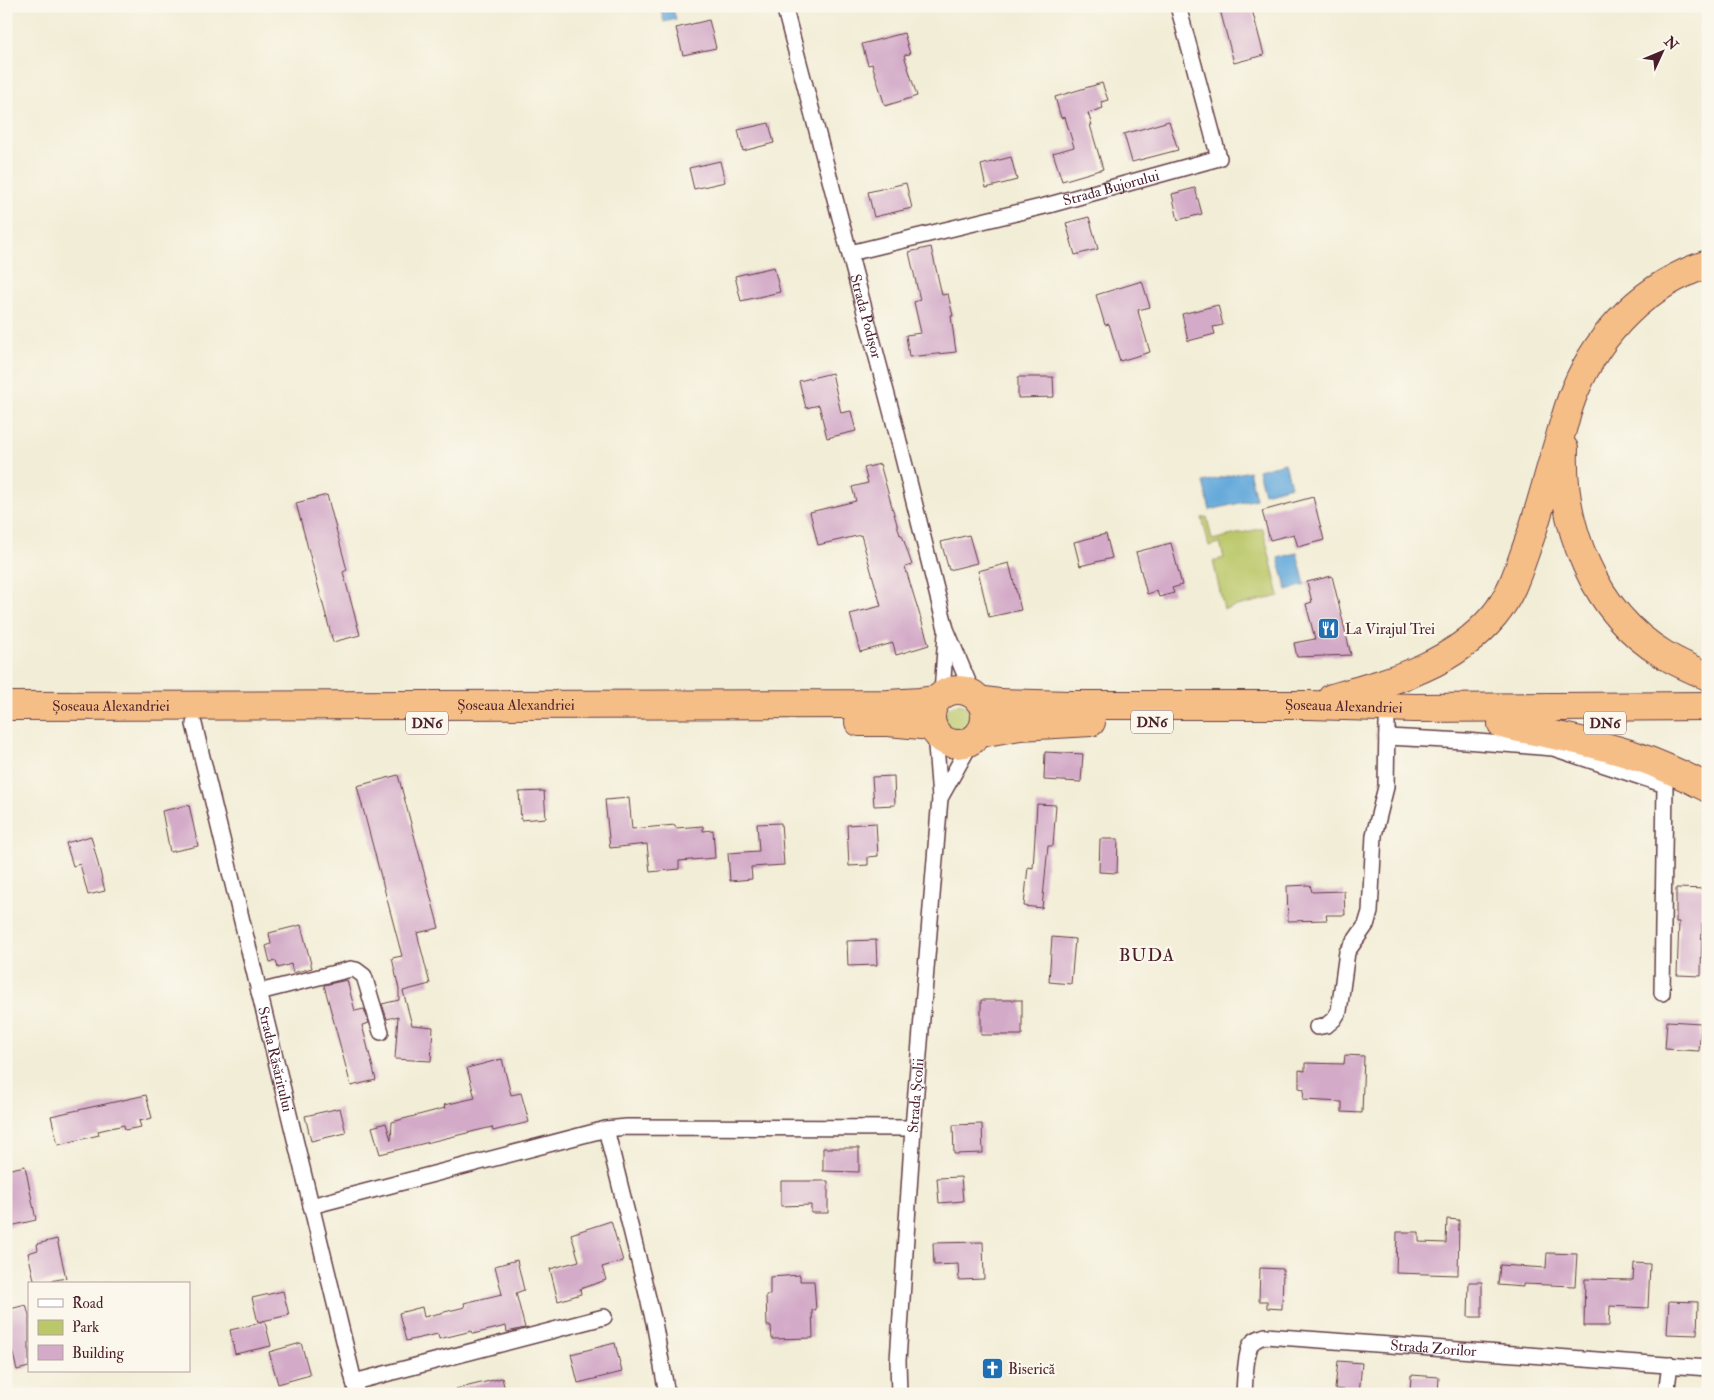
<svg xmlns="http://www.w3.org/2000/svg" width="1714" height="1400" viewBox="0 0 1714 1400" font-family="'IM FELL Double Pica',serif">
  <style>
    .green { fill: #bbc86a; stroke: #82744a }
    .water { fill: #66aadb; stroke: #586483 }
    .building { fill: #d3aac8 }
    .lines { fill: none; stroke-linecap: round; stroke-linejoin: round }
    .street-casing { stroke: #633e45; stroke-width: 18 }
    .highway-casing { stroke: #633e45; stroke-width: 30 }
    .street { stroke: #fff; stroke-width: 15 }
    .highway { stroke: #f6be87; stroke-width: 28 }
    .labels { text-anchor: middle; dominant-baseline: central; stroke-width: 4.5; stroke-linejoin: round; paint-order: stroke }
    .shield { fill: #fbf7ec; stroke: #7f6065; stroke-width: 1 }
    .shield-label { font-size: 14px; font-weight: bold; fill: #4a1f2b }
    .street-label { font-size: 15px; fill: #4a1f2b; stroke: #fbf7ec }
    .poi-label { font-size: 15px; fill: #4a1f2b; stroke: #fbf7ec; text-anchor: start }
    .quarter-label { font-size: 18px; letter-spacing: 1px; fill: #4a1f2b; stroke: #fbf7ec }
  </style>
  <rect width="100%" height="100%" fill="#fbf7ec"/>
  <filter id="ink" filterUnits="userSpaceOnUse"><feTurbulence type="fractalNoise" baseFrequency=".02" numOctaves="2"/><feDisplacementMap in="SourceGraphic" scale="10" xChannelSelector="R" yChannelSelector="G"/><feConvolveMatrix kernelMatrix="1 2 1 2 8 2 1 2 1" color-interpolation-filters="sRGB"/></filter>
  <filter id="wash" filterUnits="userSpaceOnUse"><feTurbulence type="fractalNoise" baseFrequency=".0096" numOctaves="4" result="noise"/><feDisplacementMap in="SourceGraphic" scale="20" xChannelSelector="R" yChannelSelector="G"/><feGaussianBlur stdDeviation="1.12" result="paint"/><feColorMatrix in="noise" values="0 0 0 0 0 0 0 0 0 0 0 0 0 0 0 0 0 1.4 0 .05"/><feComposite in="paint" operator="in"/></filter>
  <g filter="url(#wash)">
    <rect width="100%" height="100%" fill="#f2edd6"/>
    <path class="green" d="M1207,517L1212,540L1263,528L1279,596L1224,609L1213,561L1224,558L1220,543L1209,546L1202,518Z
      M945 717a13 13 0 1 1 26 0a13 13 0 1 1-26 0Z"/>
    <path class="water" d="M660,6H672L676,19L664,22Z
      M1285,463L1291,486L1264,493L1258,470Z
      M1249,471L1256,499L1210,510L1203,482Z
      M1297,553L1305,585L1287,590L1278,558Z"/>
    <g id="blocks">
      <path class="building" d="M1219,6H1251L1264,55L1234,63Z
        M709,20L716,48L683,55L676,28Z
        M904,33L910,54L904,55L917,96L885,106L872,64L868,65L862,44Z
        M1102,83L1108,100L1101,102L1103,108L1088,113L1092,125H1090L1103,169L1062,181L1053,153L1074,147L1065,117L1061,118L1055,97Z
        M1169,121L1178,150L1132,162L1124,134Z
        M769,123L774,143L743,151L738,130Z
        M1011,157L1017,180L986,188L981,165Z
        M720,161L725,182L694,189L689,168Z
        M906,183L912,208L874,217L868,192Z
        M1195,188L1202,214L1178,220L1172,194Z
        M1089,217L1098,249L1075,255L1066,223Z
        M931,247L942,295L948,294L953,316H951L956,352L909,357L906,335L921,333L914,302L920,300L909,252Z
        M774,267L780,292L741,301L735,276Z
        M1142,281L1150,307L1138,310L1139,315L1150,352L1120,361L1109,324L1105,325L1096,295Z
        M1218,305L1223,325L1213,327L1215,334L1188,341L1182,314Z
        M832,373L841,413L851,411L856,431L827,438L819,405L806,408L799,381Z
        M1018,377H1053L1054,397L1018,398Z
        M880,464L900,535H902L912,565L905,567L929,645L896,655L893,643L860,652L850,614L881,606L861,535L818,545L810,512L856,501L852,487L868,483L864,468Z
        M327,495L347,570L343,572L360,635L333,642L296,503Z
        M1313,497L1324,540L1298,547L1294,534L1270,540L1262,511Z
        M1106,534L1112,558L1080,566L1074,542Z
        M969,535L977,563L949,570L941,542Z
        M1171,543L1182,585L1172,588L1174,593L1159,597L1157,591L1147,594L1136,552Z
        M1009,563L1021,610L989,617L978,571Z
        M1332,576L1351,655L1297,657L1294,643L1315,639L1306,604L1312,602L1307,582Z
        M1045,752L1083,754L1081,782L1044,780Z
        M398,775L439,928L417,933L430,984L403,991L412,1025L433,1027L431,1061L395,1059L398,1016L387,1019L382,1004L399,1000V989L392,958L402,956L357,786Z
        M894,776L895,805L874,806L872,777Z
        M544,791L546,818L521,820L519,792Z
        M629,798L632,829L675,825L676,828L703,826V831L713,830L715,858L679,861V869L650,872L647,844L610,848L605,800Z
        M1037,804L1056,805L1053,846H1048L1042,908L1024,906L1028,867L1033,868Z
        M189,805L198,846L170,852L162,811Z
        M781,823L784,865L751,867L752,879L730,881L728,853L759,851L757,824Z
        M876,823L878,856L868,857V865L849,866L847,825Z
        M91,836L105,891L88,895L80,864L73,866L66,843Z
        M1100,839H1118L1117,873L1099,872Z
        M1310,885L1312,892L1344,891L1345,915H1326L1327,920L1288,921L1287,886Z
        M1676,888L1707,889L1706,923H1702L1701,976L1677,975L1679,922H1676Z
        M301,925L312,968L293,973L291,964L278,968L276,961L270,962L266,946L271,944L269,933Z
        M1052,937L1075,939L1071,984L1049,982Z
        M876,940L877,965L848,966L847,941Z
        M347,980L355,1011L364,1009L369,1023L362,1025L376,1080L351,1086L324,985Z
        M981,1000H1022V1035H981Z
        M1667,1021L1701,1023L1699,1051L1665,1049Z
        M1345,1055L1364,1056L1362,1113L1342,1112V1102L1303,1100L1304,1089L1299,1088V1070L1305,1071V1063L1344,1064Z
        M502,1059L511,1095L521,1093L529,1122L493,1131L492,1127L380,1154L372,1127L386,1123L391,1140L392,1122L445,1108L444,1105L475,1098L467,1068Z
        M146,1095L152,1118L139,1121L141,1127L125,1130L124,1125L98,1131L99,1135L58,1145L51,1116Z
        M340,1108L346,1133L311,1141L305,1116Z
        M982,1124L983,1153L954,1154L953,1125Z
        M823,1148H859V1172L823,1171Z
        M25,1166L36,1220L6,1227V1170Z
        M961,1177L963,1201L939,1203L937,1178Z
        M781,1181H828V1213H811V1205L781,1206Z
        M1447,1219L1459,1220L1458,1275L1396,1273L1397,1232H1419V1242L1446,1243Z
        M611,1221L623,1261L602,1267L606,1280L580,1289L581,1294L558,1301L550,1269L579,1261L571,1234Z
        M57,1239L66,1278L35,1284L28,1253L38,1250L37,1244Z
        M983,1242L984,1279L959,1280L958,1264L934,1265L933,1243Z
        M1547,1253L1577,1254L1575,1286L1523,1284V1287L1498,1285L1500,1265L1546,1268Z
        M517,1260L524,1290L516,1293L525,1328L507,1332L506,1326L473,1334L472,1331L439,1339L438,1334L406,1341L399,1313L422,1307L424,1317L465,1307L464,1303L502,1294L495,1266Z
        M1634,1263L1650,1264L1648,1308L1610,1306L1609,1326H1584L1585,1279L1633,1280Z
        M1260,1268L1283,1269L1282,1309L1267,1308V1301H1259Z
        M800,1275V1281H814L816,1310H812L813,1338L772,1339L771,1326H767L766,1295H770V1277Z
        M1469,1282H1482V1317H1468Z
        M283,1291L289,1315L258,1322L252,1298Z
        M1669,1301L1698,1302L1697,1335L1667,1334Z
        M26,1305L29,1315V1367L17,1370L9,1338L6,1339V1310Z
        M265,1322L271,1346L235,1354L230,1330Z
        M301,1343L310,1375L278,1384L269,1352Z
        M615,1343L622,1372L578,1383L571,1354Z
        M1338,1361L1362,1363L1359,1394H1345V1390L1335,1389Z
        M1411,1375L1439,1377L1438,1394H1410Z
        M502,1378L506,1394H457L456,1389Z"/>
    </g>
  </g>
  <g filter="url(#ink)">
    <use href="#blocks" fill-opacity="0" stroke="#633e45" stroke-width="1"/>
    <g class="lines">
      <defs>
        <g id="street">
          <path id="s1" d="M784,6L893,418L946,629L973,694"/>
          <path id="s2" d="M850,253L1049,205L1219,158L1178,6"/>
          <path d="M942,694L946,633"/>
          <path id="s3" d="M194,724L357,1394"/>
          <path d="M1387,737L1465,741L1553,748L1665,785L1662,993"/>
          <path d="M940,798L972,741"/>
          <path d="M259,992L351,969L356,970L364,976L381,1032"/>
          <path d="M1317,1027L1327,1025L1334,1019L1339,1011L1347,952L1366,925L1370,912L1374,835L1386,787L1387,723"/>
          <path d="M606,1129L654,1322L667,1394"/>
          <path d="M311,1206L606,1129L627,1127L913,1128"/>
          <path d="M354,1382L604,1317"/>
          <path id="s4" d="M899,1394L898,1361L913,1128L940,798L935,732"/>
          <path id="s5" d="M1244,1394C1245,1380 1245,1356 1251,1344C1255,1339 1260,1338 1265,1336L1708,1368"/>
          <path d="M1666,1394L1670,1365"/>
        </g>
        <g id="highway">
          <path d="M1564,449C1561,527 1594,612 1663,654C1677,663 1692,669 1708,676"/>
          <circle cx="958" cy="717" r="27"/>
          <path d="M1332,698C1392,681 1452,666 1494,616C1513,593 1520,565 1530,538C1541,505 1549,473 1559,440C1564,423 1568,406 1575,390C1600,331 1646,284 1708,264"/>
          <path id="s6" d="M979,700L1000,703L1069,705H1309L1414,708L1708,706"/>
          <path id="s7" d="M6,706L888,704L920,702L936,700"/>
          <path d="M859,722H888L932,726"/>
          <path d="M1502,724C1545,734 1591,741 1633,755C1659,764 1683,775 1708,788"/>
          <path d="M980,733L1020,726L1091,722"/>
        </g>
      </defs>
      <use href="#street" class="street-casing"/>
      <use href="#highway" class="highway-casing"/>
      <use href="#street" class="street"/>
      <use href="#highway" class="highway"/>
    </g>
  </g>
  <defs>
    <symbol id="restaurant-square" viewBox="-11 -11 22 22"><rect x="-9" y="-9" width="18" height="18" rx="4" fill="#1f6fb2" stroke="#fbf7ec"/><path d="M-5-6h1v4h1v-4h1v4h1v-4h1v5L-1.5 .5V6h-2V.5L-5-1ZM5-6V6H3V1.5H1.5Q1.5-4 5-6Z" fill="#fff"/></symbol>
    <symbol id="church-square" viewBox="-11 -11 22 22"><rect x="-9" y="-9" width="18" height="18" rx="4" fill="#1f6fb2" stroke="#fbf7ec"/><path d="M-1.2-6h2.4v3.5h3.3v2.4h-3.3V6h-2.4V-.1h-3.3v-2.4h3.3Z" fill="#fff"/></symbol>
  </defs>
  <g fill-rule="evenodd">
    <use href="#restaurant-square" x="1316" y="616" width="25" height="25"/>
    <use href="#church-square" x="980" y="1356" width="25" height="25"/>
  </g>
  <g class="labels">
    <g class="shield">
      <rect x="1131" y="710.5" width="42" height="23" rx="4"/>
      <rect x="406" y="711.5" width="42" height="23" rx="4"/>
      <rect x="1584" y="711.5" width="42" height="23" rx="4"/>
    </g>
    <g class="shield-label">
      <text x="1152" y="722">DN6</text>
      <text x="427" y="723">DN6</text>
      <text x="1605" y="723">DN6</text>
    </g>
    <g class="street-label">
      <text stroke="none"><textPath href="#s2" startOffset="269">Strada Bujorului</textPath></text>
      <text stroke="none"><textPath href="#s1" startOffset="321">Strada Podișor</textPath></text>
      <text stroke="none"><textPath href="#s7" startOffset="510">Șoseaua Alexandriei</textPath></text>
      <text stroke="none"><textPath href="#s7" startOffset="105">Șoseaua Alexandriei</textPath></text>
      <text stroke="none"><textPath href="#s6" startOffset="365">Șoseaua Alexandriei</textPath></text>
      <text stroke="none"><textPath href="#s3" startOffset="345">Strada Răsăritului</textPath></text>
      <text stroke="none"><textPath href="#s4" startOffset="299">Strada Școlii</textPath></text>
      <text stroke="none"><textPath href="#s5" startOffset="236">Strada Zorilor</textPath></text>
    </g>
    <g class="poi-label">
      <text x="1345" y="629">La Virajul Trei</text>
      <text x="1008" y="1369">Biserică</text>
    </g>
    <g class="quarter-label">
      <text x="1147" y="955">BUDA</text>
    </g>
  </g>
  <rect width="1714" height="1400" fill="none" stroke="#fbf7ec" stroke-width="25"/>
  <rect x="28" y="1282" width="162" height="90" fill="#fbf7ec" stroke="#b4a19f"/>
  <rect x="38" y="1299" width="25" height="8" fill="#ffffff" stroke="#b4a19f"/>
  <text x="72" y="1308" font-size="15" fill="#4a1f2b">Road</text>
  <rect x="38" y="1320" width="25" height="15" fill="#bbc86a" stroke="#b4a19f"/>
  <text x="72" y="1332" font-size="15" fill="#4a1f2b">Park</text>
  <rect x="38" y="1345" width="25" height="15" fill="#d3aac8" stroke="#b4a19f"/>
  <text x="72" y="1358" font-size="15" fill="#4a1f2b">Building</text>
  <g transform="translate(1662 52) rotate(46)" stroke="#fbf7ec" stroke-width="4" paint-order="stroke">
  <path d="M0-4L9 19L0 12L-9 19Z" fill="#4a1f2b"/>
  <text y="-8" font-size="14" font-weight="bold" text-anchor="middle" fill="#4a1f2b">N</text>
  </g>
</svg>
